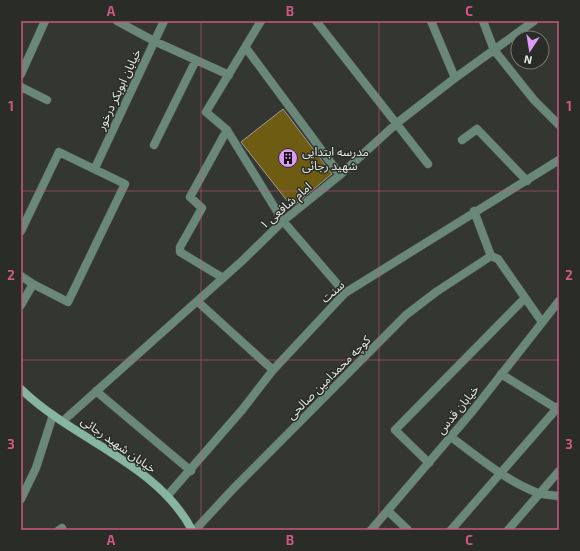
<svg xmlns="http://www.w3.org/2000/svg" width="580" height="551" viewBox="0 0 580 551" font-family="'Exo 2','Noto Sans Arabic',sans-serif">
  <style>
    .building { fill: #6e5c13; stroke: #a09e98 }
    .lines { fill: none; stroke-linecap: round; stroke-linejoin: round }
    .minor-casing { stroke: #50534e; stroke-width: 9 }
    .tertiary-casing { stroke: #50534e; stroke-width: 9 }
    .secondary-casing { stroke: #50534e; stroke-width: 9 }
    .minor { stroke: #6a8879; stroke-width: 8 }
    .tertiary { stroke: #6a8879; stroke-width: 8 }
    .secondary { stroke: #86b69f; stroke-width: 8 }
    .grid { fill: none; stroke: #ce5785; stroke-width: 1; stroke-opacity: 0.55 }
    .labels { text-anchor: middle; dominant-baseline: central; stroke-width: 3; stroke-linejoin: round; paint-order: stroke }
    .street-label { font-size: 12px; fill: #e9ebe7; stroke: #292c27 }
    .poi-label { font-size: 12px; fill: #e9ebe7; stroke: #292c27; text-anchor: start }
    .neatline { fill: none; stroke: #ce5785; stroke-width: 1.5 }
    .grid-label { font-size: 13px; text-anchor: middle; font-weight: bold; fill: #ce5785 }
  </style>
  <rect width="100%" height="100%" fill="#333631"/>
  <path class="building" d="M283,109L332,174L292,207L241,142Z"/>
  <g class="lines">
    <defs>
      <path id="minor" d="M117,21L154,41L229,75
        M261,21L206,112L227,130L283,221L345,293
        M316,21L428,164
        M431,21L455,78
        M483,21L494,50L534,100L559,125
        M246,48L340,175
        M21,74L45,21
        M21,87L47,100
        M462,140L477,129L527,181
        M154,145L196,60
        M95,168L164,21
        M474,211L491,256L498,259L542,322
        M21,231L59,152L125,184L68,302L33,284
        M21,276L33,284L21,305
        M223,278L180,252V247L202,208L190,197L227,130
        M197,301L273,370
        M501,374L559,410
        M96,391L191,471
        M63,421L242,261L283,221L340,175L397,123L455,78L534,21
        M451,437C478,457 506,481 538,493C544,495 552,495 559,496
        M429,463L395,430L525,298
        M21,499L36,468L53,415
        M388,511L408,530
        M59,530L62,528
        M195,530L233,489L406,315L436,292L491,256
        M451,530L559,406
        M508,530L559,471"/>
      <path id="tertiary" d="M168,495L242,410L273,370L345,293L559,160
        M371,530L471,413L559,301"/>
      <path id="secondary" d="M21,389C73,440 157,463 192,530"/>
    </defs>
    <use href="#minor" class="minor-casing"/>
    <use href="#tertiary" class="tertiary-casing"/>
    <use href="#secondary" class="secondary-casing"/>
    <use href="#minor" class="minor"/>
    <use href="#tertiary" class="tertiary"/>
    <use href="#secondary" class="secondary"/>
  </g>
  <path class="grid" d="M201,21V530M379,21V530M21,191H559M21,360H559"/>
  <defs>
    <symbol id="building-disc" viewBox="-11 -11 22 22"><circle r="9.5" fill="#dd99f4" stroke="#292c27"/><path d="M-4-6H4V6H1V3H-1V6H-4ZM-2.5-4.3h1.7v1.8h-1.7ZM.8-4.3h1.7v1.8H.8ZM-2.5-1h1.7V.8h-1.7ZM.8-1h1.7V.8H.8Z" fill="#111"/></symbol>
  </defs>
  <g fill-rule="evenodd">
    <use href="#building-disc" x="277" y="147" width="22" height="22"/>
  </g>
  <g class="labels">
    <g class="street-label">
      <text transform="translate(118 89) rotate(-65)">خیابان ابوبکر درخور</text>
      <text transform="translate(285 205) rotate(-41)">امام شافعی ۱</text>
      <text transform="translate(332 291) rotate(-41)">سنت</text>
      <text transform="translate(328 377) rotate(-45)">کوچه محمدامین صالحی</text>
      <text transform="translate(457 409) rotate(-51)">خیابان قدس</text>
      <text transform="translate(119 444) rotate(35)">خیابان شهید رجائی</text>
    </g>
    <g class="poi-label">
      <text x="302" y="151">مدرسه ابتدایی<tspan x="302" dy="14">شهید رجائی</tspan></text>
    </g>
  </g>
  <rect width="580" height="551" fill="none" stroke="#292c27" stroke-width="44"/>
  <g transform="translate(530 50) rotate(192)"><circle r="19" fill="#292c27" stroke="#767874"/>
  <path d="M0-3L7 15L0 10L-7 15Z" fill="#dd99f4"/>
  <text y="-6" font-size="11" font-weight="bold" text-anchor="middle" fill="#e9ebe7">N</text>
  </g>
  <rect x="22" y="22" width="536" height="507" class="neatline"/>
  <g class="grid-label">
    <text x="111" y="16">A</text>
    <text x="290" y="16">B</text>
    <text x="469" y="16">C</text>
    <text x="11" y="111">1</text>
    <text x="569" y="111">1</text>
    <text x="11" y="280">2</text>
    <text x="569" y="280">2</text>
    <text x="11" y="449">3</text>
    <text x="569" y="449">3</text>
    <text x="111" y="545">A</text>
    <text x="290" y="545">B</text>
    <text x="469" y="545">C</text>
  </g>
</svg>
